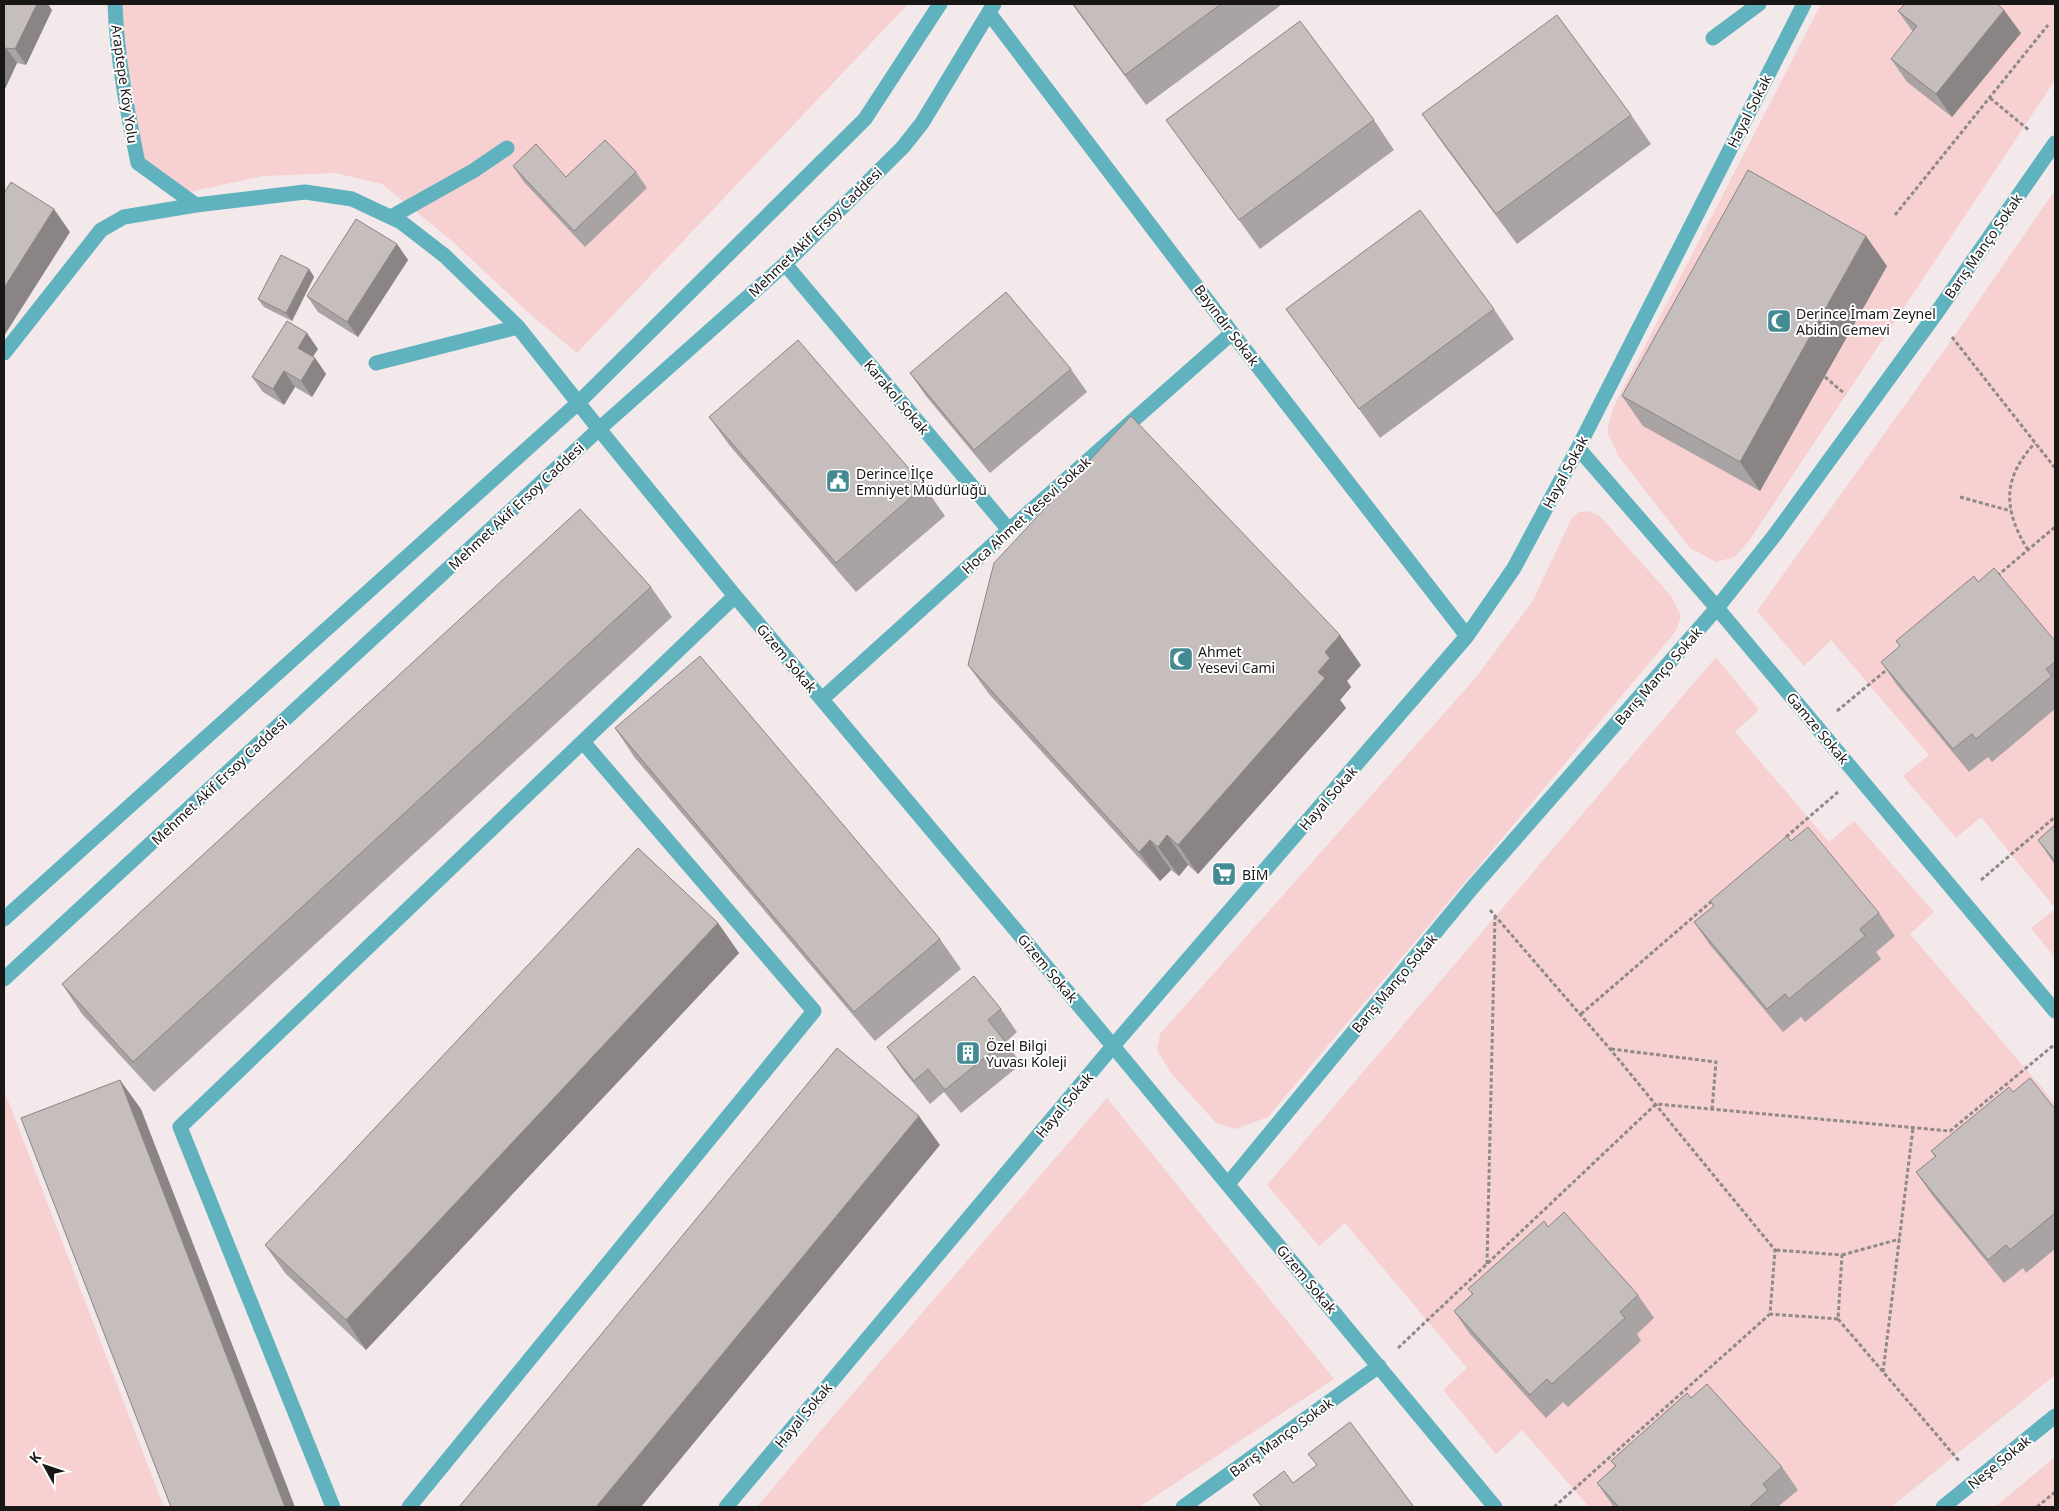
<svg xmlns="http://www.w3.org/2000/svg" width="2059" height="1511" viewBox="0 0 2059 1511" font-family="'Noto Sans',sans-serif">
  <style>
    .green { fill: #f7d0d1 }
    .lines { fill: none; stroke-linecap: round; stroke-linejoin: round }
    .path { stroke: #908989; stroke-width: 3; stroke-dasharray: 4 2.5; stroke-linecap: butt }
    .minor { stroke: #60b3be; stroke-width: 15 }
    .wall { fill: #aaa3a3 }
    .shaded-wall { fill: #8b8484 }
    .building { fill: #c6bdbd; stroke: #8b8484 }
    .labels { text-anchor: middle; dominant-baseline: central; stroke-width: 4; stroke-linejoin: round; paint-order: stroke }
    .street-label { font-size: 14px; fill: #191616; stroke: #fff }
    .poi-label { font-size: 14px; fill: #191616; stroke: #fff; text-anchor: start }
  </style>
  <rect width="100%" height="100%" fill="#f3e9ea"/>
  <path class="green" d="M115,4H908L577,353L531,315L452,241L382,184L335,173L263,176L185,193L138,163Z
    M1821,4H2055V80L1749,541L1735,557L1716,562L1690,548L1619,457L1607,432L1613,408Z
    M2055,190V908L1981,817L1956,838L1903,776L1929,755L1831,640L1804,666L1757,611L1953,338Z
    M1588,511L1600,516L1671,596L1681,616L1676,631L1268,1117L1236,1129L1216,1123L1171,1073L1157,1050L1160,1034L1477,676L1532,602L1572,518L1579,512Z
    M1716,657L1759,710L1735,732L1829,842L1854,821L1934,912L1910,934L2055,1103V1375L1891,1507H1589L1522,1430L1496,1454L1443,1390L1467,1368L1345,1223L1319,1246L1267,1185Z
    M2055,909V958L2031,928Z
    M4,1090L164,1507H4Z
    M1107,1098L1334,1379L1139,1507H757L818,1434Z
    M2055,1457V1507H1995Z"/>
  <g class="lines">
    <path class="path" d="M1990,98L2030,131
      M1895,215L2048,25
      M1952,337L2055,468
      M1825,377L1845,394
      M1960,497L2011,511
      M2028,550C2003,510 2002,478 2035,443
      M1997,576L2055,527
      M1837,711L1890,667
      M1786,837L1838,792
      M1981,880L2055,817
      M1490,910L1610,1049L1775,1250L1770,1314L1838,1319L1842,1255L1775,1250
      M1581,1014L1713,900
      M1611,1049L1716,1062L1712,1109
      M1842,1255L1900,1239
      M1487,1264L1495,917
      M1838,1319L1959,1461
      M1398,1348L1656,1104L1950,1131L2055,1044
      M1883,1372L1913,1128
      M1554,1507L1770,1314
      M2037,1507L2055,1492"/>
    <path class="minor" d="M115,4C117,58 127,110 138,163L196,205
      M989,13L1232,333L1467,636
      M1713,38L1759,4
      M391,217L473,171L507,148
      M785,264L1009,530
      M4,353L101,230L124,217L196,205L305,192L352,199L401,222L445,256L518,327L599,429L735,596L1113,1046L1495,1507
      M376,363L518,327
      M1578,448L1717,608L2055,1011
      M822,699L1009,530L1232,333
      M4,919L578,403L865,119L940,4
      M4,979L599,429L785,264L903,147L922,123L994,4
      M1228,1184L1472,888L1717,608L1774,536L1935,315L2055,143
      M333,1507L180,1127L735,596
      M409,1507L814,1011L583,742
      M726,1507L1113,1046L1467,636L1514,568L1578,448L1804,4
      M1183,1507L1379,1366
      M1943,1507L2055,1416"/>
  </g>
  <path class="wall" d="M4,4L52,10L26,65L17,63L4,91Z
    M1072,4H1280L1281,5L1146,105Z
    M1898,11L2021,33L1952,117L1907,82L1891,59L1913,32Z
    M1422,114L1631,115L1651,144L1517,244L1443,144Z
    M1166,120H1374L1394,150L1260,249Z
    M513,166L566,177L636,172L647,188L585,247L524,182Z
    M397,244L408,260L358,337L318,312L307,296Z
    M1887,266L1760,491L1643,426L1622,396Z
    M309,269L314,277L292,321L264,307L258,299Z
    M1286,309H1494L1514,339L1380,438Z
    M318,349L313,357L315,358L326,374L312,397L295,387L284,405L263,392L252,377Z
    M1071,369L1087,392L990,473L926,396L910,373Z
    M709,417L924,486L945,516L856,592L730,446Z
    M1978,582L2055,641V709L1992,762L1988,757L1969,772L1897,685L1881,662Z
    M651,587L672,617L154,1092L82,1014L62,984Z
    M968,665H1361L1347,681L1351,687L1340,700L1346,708L1198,874L1188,865L1179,876L1171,870L1160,881L989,694Z
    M615,728L940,939L961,969L875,1041L635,758Z
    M2055,825V865L2038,840Z
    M1791,841L1879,913L1895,936L1876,952L1881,959L1805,1022L1801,1017L1783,1032L1710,945L1694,922L1714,906L1710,901Z
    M718,923L739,953L366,1350L286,1274L265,1245Z
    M1001,1009L1017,1032L1006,1042L1021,1064L961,1113L944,1092L930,1104L903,1070L887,1047Z
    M2013,1092L2055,1109V1249L2026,1273L2023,1268L2004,1283L1932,1195L1916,1172L1935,1157L1931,1151Z
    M1548,1227L1638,1295L1654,1318L1637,1334L1641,1341L1568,1407L1563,1402L1546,1418L1470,1334L1454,1311L1472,1294L1468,1289Z
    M1691,1398L1782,1467L1798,1490L1779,1506L1780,1507H1615L1613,1506L1597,1483L1615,1466L1611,1461Z"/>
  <path class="shaded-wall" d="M37,4H48L52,10L26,65L15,49Z
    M2004,10L2021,33L1952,117L1936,94Z
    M6,48L17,63L4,91V52Z
    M54,209L70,232L4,336V288Z
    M1866,236L1887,266L1760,491L1740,462Z
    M397,244L408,260L358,337L347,322Z
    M309,269L314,277L292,321L286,313Z
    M307,333L318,349L308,363L298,348Z
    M315,358L326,374L312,397L301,381Z
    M284,371L295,387L284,405L273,389Z
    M1340,635L1361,665L1347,681L1351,687L1340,700L1346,708L1198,874L1178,845L1318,672L1325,652Z
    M1167,835L1188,865L1179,876L1158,847Z
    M1150,840L1171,870L1160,881L1139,852Z
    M718,923L739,953L366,1350L346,1320Z
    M120,1080L141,1109L295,1507H285Z
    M919,1116L940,1145L641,1507H596Z"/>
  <path class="building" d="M4,4H37L15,49L6,48L4,52Z
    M1073,4H1221L1125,75Z
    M1905,4H1997L2004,10L1936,94L1891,59L1917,26L1898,11Z
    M1557,15L1631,115L1496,214L1422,114Z
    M1300,21L1374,120L1239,220L1166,120Z
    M605,140L636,172L574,231L513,166L536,144L566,177Z
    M1748,170L1866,236L1740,462L1622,396Z
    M11,182L54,209L4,288V193Z
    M1420,210L1494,309L1359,409L1286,309Z
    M356,219L397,244L347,322L307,296Z
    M281,255L309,269L286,313L258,299Z
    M1006,292L1071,369L974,450L910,373Z
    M287,321L307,333L298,348L315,358L301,381L284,371L273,389L252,377Z
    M798,340L924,486L836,563L709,417Z
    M1131,416L1340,635L1325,652L1330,658L1318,672L1325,678L1178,845L1167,835L1158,847L1150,840L1139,852L968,665L994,563Z
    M580,509L651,587L133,1062L62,984Z
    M1994,568L2055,641V662L2046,669L2052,676L1976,739L1972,734L1953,749L1881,662L1900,646L1896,641L1974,576L1978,582Z
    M700,656L940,939L854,1012L615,728Z
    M2055,825V861L2038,840Z
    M1808,827L1879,913L1860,929L1865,936L1789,999L1785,994L1767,1009L1694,922L1714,906L1710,901L1787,836L1791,841Z
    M638,848L718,923L346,1320L265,1245Z
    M974,976L1001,1009L988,1020L1005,1041L945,1090L928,1069L914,1081L887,1047Z
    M837,1048L919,1116L596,1507H459Z
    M2030,1078L2055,1109V1213L2010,1250L2006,1245L1988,1260L1916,1172L1936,1156L1931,1151L2009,1087L2013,1092Z
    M120,1080L285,1507H171L21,1118Z
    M1564,1212L1638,1295L1620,1312L1625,1318L1552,1384L1547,1379L1530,1395L1454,1311L1473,1294L1468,1289L1544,1221L1548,1227Z
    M1707,1384L1782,1467L1763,1484L1768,1490L1749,1507H1619L1597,1483L1616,1466L1611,1461L1687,1393L1691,1398Z
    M1350,1422L1414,1507H1262L1253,1495L1284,1471L1293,1483L1317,1465L1308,1454Z"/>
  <defs>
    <symbol id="mosque-square" viewBox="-11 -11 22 22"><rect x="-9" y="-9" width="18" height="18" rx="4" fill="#438a93" stroke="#fff"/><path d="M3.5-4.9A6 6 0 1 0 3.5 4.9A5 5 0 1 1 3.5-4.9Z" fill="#fff"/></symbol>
    <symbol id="civic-square" viewBox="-11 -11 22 22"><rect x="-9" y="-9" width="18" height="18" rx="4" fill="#438a93" stroke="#fff"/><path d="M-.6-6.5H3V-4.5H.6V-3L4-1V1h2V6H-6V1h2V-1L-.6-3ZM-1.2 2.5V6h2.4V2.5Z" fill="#fff"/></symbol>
    <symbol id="supermarket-square" viewBox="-11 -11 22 22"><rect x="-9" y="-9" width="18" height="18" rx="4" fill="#438a93" stroke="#fff"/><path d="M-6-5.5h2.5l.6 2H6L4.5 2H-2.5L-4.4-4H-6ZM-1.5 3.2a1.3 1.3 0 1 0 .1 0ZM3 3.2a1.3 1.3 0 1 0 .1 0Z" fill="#fff"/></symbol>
    <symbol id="building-square" viewBox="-11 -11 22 22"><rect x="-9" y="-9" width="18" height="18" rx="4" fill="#438a93" stroke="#fff"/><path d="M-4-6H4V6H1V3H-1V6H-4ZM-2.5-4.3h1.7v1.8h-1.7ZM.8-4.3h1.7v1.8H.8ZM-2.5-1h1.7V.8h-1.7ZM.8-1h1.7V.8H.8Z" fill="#fff"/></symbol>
  </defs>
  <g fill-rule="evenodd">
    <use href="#mosque-square" x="1765" y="307" width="28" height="28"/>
    <use href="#civic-square" x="824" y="467" width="28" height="28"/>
    <use href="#mosque-square" x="1167" y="645" width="28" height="28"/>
    <use href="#supermarket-square" x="1210" y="860" width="28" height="28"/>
    <use href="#building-square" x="954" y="1039" width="28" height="28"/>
  </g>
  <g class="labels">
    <g class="street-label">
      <text transform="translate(125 84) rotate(82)">Araptepe Köy Yolu</text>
      <text transform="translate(1749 111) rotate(-63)">Hayal Sokak</text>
      <text transform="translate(815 232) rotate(-44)">Mehmet Akif Ersoy Caddesi</text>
      <text transform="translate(1983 246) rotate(-55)">Barış Manço Sokak</text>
      <text transform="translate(1227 325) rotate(53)">Bayındır Sokak</text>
      <text transform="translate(897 397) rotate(50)">Karakol Sokak</text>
      <text transform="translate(1565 472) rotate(-62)">Hayal Sokak</text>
      <text transform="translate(516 506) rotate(-43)">Mehmet Akif Ersoy Caddesi</text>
      <text transform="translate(1026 515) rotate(-42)">Hoca Ahmet Yesevi Sokak</text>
      <text transform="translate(787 658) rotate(50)">Gizem Sokak</text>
      <text transform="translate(1658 676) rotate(-49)">Barış Manço Sokak</text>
      <text transform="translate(1818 728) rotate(50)">Gamze Sokak</text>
      <text transform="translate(219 781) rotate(-43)">Mehmet Akif Ersoy Caddesi</text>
      <text transform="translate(1328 798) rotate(-49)">Hayal Sokak</text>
      <text transform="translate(1048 968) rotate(50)">Gizem Sokak</text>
      <text transform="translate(1394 983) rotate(-50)">Barış Manço Sokak</text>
      <text transform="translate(1064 1105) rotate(-50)">Hayal Sokak</text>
      <text transform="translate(1307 1279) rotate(50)">Gizem Sokak</text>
      <text transform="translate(803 1415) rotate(-50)">Hayal Sokak</text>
      <text transform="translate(1281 1437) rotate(-36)">Barış Manço Sokak</text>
      <text transform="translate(1999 1462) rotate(-39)">Neşe Sokak</text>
    </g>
    <g class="poi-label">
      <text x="1796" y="313">Derince İmam Zeynel<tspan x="1796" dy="16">Abidin Cemevi</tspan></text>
      <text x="856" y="473">Derince İlçe<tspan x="856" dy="16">Emniyet Müdürlüğü</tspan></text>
      <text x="1198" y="651">Ahmet<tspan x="1198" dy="16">Yesevi Cami</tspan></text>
      <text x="1242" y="874">BİM</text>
      <text x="986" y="1045">Özel Bilgi<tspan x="986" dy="16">Yuvası Koleji</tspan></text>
    </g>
  </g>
  <rect width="2059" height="1511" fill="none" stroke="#191616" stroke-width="10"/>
  <g transform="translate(45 1466) rotate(310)" stroke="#ffffff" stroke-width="4" paint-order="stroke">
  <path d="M0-4L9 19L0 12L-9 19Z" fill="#191616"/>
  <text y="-8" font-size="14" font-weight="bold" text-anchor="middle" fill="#191616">K</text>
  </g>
</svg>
